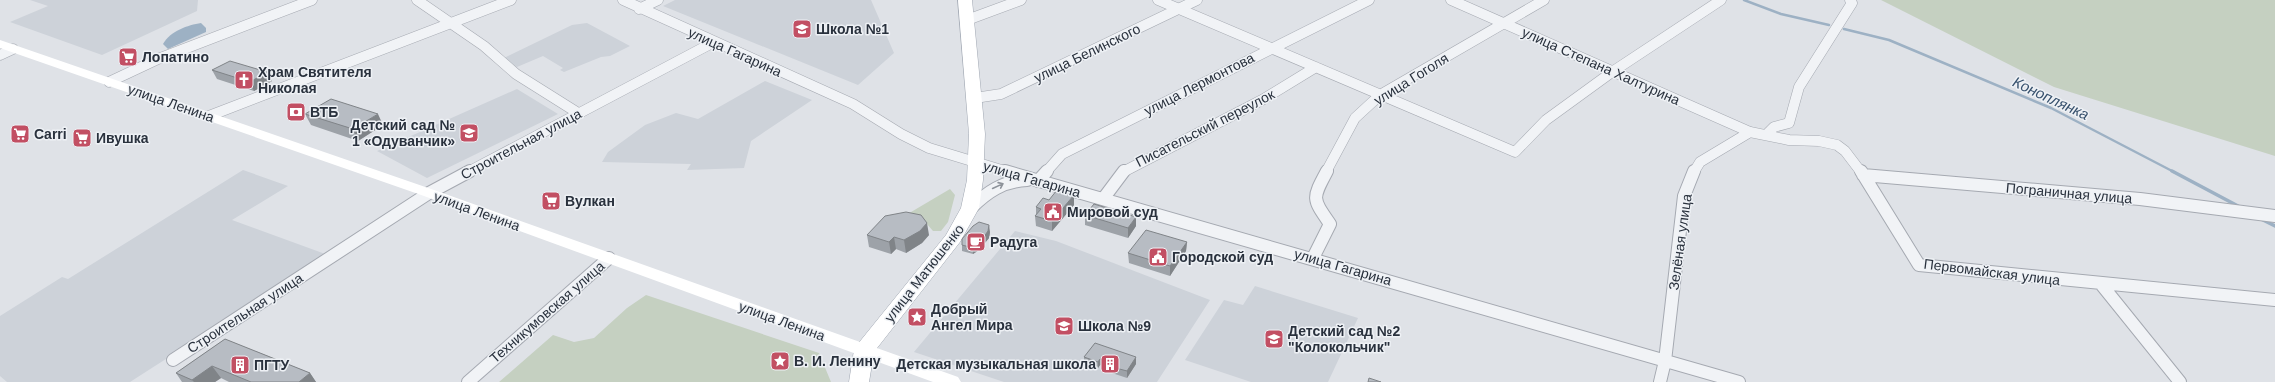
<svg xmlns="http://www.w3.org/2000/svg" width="2275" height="382" viewBox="0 0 2275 382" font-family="Arial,sans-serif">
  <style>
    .built { fill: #cdd2d9 }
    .green { fill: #c5d0c1 }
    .water { fill: #9db1c4 }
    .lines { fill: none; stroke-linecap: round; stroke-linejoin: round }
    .stream-far1 { stroke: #9db1c4; stroke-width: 2.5 }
    .stream { stroke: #9db1c4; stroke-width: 3.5 }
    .minor-far1-casing { stroke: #a5a9b1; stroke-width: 11 }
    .minor-casing { stroke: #a5a9b1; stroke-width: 14 }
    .primary-casing { stroke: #a0a7b2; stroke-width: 1 }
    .minor-far1 { stroke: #f1f3f6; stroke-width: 10 }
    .minor { stroke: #f1f3f6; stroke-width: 12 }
    .secondary { fill: #fff; fill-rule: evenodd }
    .primary { fill: #fff; fill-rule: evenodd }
    .wall { fill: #9da2a8 }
    .shaded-wall { fill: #808488 }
    .building { fill: #b7bcc3; stroke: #808488 }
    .oneway { stroke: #8d929a }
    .labels { text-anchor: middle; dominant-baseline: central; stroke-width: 3; stroke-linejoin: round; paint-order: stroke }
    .poi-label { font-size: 14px; font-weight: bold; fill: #29313d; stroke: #eef1f5; text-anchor: start }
    .street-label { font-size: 14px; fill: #29313d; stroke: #eef1f5 }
    .water-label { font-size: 15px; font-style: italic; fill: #37516d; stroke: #eef1f5 }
  </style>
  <rect width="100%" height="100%" fill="#dfe2e7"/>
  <path class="built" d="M30,0H198L197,11L102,55L10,22L48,6Z
    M675,0H871L894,53L858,85L663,6Z
    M587,23L630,46L610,56L601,57L564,72L560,70L563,68L543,56L517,67L504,58L572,25Z
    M765,81L812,100L751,141L744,168L687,170L691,164L602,162L608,152L645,125L676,113L698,119Z
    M517,89L558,114L427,178L377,151Z
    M243,170L288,186L232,220L328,255L130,382H7L0,376V316L62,277L68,279Z
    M1015,231L1056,241L1210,300L1157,382H1004L914,352Z
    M1255,286L1358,318L1328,382H1251L1185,360L1224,300L1243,305Z"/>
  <path class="green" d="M1881,0H2275V156L2054,87Z
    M950,189L955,195L948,222L941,231H933L927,224L907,219L906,215Z
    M646,295L819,353L831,382H499L553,335L574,342L594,338L627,308Z"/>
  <path class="water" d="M201,23L206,28V32L168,49L163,44C170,31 188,25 201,23Z"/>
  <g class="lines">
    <path class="stream-far1" d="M1744,0L1781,14L1829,25
      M1844,29L1889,40L2051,108L2174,172"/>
    <path class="stream" d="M2172,171L2238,206
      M2263,220L2275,226"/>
    <defs>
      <path id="minor-far1" d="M417,0L484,46L516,74L578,113
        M623,0L853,104L901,134L929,148L1008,172
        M1158,0L1515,152L1546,120L1612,72L1721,0
        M1451,0L1750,132L1789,140L1819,141L1837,145L1845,151L1861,172
        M639,9L658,0
        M967,20L1021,0
        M0,55L13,49
        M109,82L158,59L312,0
        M975,98L1001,94L1197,0
        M209,116L511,0
        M1767,134L1774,127L1789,123L1799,87L1852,3L1850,0
        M468,172L714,42
        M1046,172L1062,154L1369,0
        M1123,172L1262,100L1316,67
        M1326,172L1355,118L1380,95L1544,0
        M1694,172L1700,162L1750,132"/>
      <path id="minor" d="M1005,171L1739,382
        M1861,171L1919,265L2275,300
        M1863,175L2140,199L2275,216
        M1038,181L1047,171
        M1103,199L1124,171
        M971,208C987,192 1003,181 1027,180
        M1313,258L1330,224C1312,198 1312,199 1327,171
        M2101,284L2180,382
        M173,360L429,193L470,171
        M468,382L609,258
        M1660,382L1665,361L1684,196L1694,171"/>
      <path id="primary" d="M958,0H972L985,134L983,180L979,208L960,242L874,352L869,382H849L854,350L857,345L946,235L961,208L967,180L969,134Z"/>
    </defs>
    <use href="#minor-far1" class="minor-far1-casing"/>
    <use href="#minor" class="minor-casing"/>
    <use href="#primary" class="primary-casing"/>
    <use href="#minor-far1" class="minor-far1"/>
    <use href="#minor" class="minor"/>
    <path class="secondary" d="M0,40L434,190L958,377L961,382H933L424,196L0,48Z"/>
    <use href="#primary" class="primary"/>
  </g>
  <path class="wall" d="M212,70L267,72L272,81L254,91L217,79Z
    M305,114L383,125L358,141L311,125Z
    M1049,200L1074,205L1052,231L1036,226L1035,216L1036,215V207Z
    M1085,215L1136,226L1128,238L1085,225Z
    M990,232L989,238L979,250L973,254L962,251V245Z
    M867,235H929L922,243L906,253L896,249L891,254L869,247Z
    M1187,242L1186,251L1170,276L1129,263L1128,253Z
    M225,339L310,373L316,382H229L221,378L215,382H182L176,373Z
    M1095,343L1136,364L1127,378L1112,373V369L1100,365L1098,368L1084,364V357Z"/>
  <path class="shaded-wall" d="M267,72L272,81L254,91L250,82Z
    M378,114L383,125L358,141L353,129Z
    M1074,195V205L1052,231V221Z
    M1136,217V226L1128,238V228Z
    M927,223L929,235L922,243L906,253L904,240Z
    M989,225L990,232L989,238L979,250L973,254V248Z
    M894,237L896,249L891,254L889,242Z
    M1187,242L1186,251L1170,276V266Z
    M1136,357V364L1127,378V371Z
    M1100,359V365L1098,368V362Z
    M212,366L221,378L215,382H194L192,380Z
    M310,373L316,382H299Z"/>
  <path class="building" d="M230,61L267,72L250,82L212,70Z
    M331,99L378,114L353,129L305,114Z
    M1057,190L1074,195L1052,221L1035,216L1041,209L1036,207L1043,198L1049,200Z
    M1094,204L1136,217L1128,228L1085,215Z
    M906,212L921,215L927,223L920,231L904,240L894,237L889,242L867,235L885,216Z
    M979,222L989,225L988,231L979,244L973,248L962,245V239L973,226Z
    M1146,230L1187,242L1170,266L1128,253Z
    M225,339L310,373L299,382H251L212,366L192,380L176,373Z
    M1095,343L1136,357L1127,371L1112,367L1114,363L1100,359L1098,362L1084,357Z
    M1369,378L1381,382H1368Z"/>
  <defs><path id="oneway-shaft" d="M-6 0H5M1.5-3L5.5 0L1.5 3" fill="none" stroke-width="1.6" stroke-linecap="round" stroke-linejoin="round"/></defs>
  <use class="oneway" href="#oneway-shaft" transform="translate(998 186) rotate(-25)"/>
  <defs>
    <symbol id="school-square" viewBox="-11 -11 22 22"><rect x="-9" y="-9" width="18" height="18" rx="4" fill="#c24f63" stroke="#eef1f5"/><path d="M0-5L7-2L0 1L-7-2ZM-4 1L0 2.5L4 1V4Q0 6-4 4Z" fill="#fff"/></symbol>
    <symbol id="supermarket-square" viewBox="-11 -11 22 22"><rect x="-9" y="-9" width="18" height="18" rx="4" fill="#c24f63" stroke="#eef1f5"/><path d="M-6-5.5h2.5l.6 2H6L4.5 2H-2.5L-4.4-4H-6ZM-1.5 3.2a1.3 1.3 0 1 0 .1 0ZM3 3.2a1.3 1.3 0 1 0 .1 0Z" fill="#fff"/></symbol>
    <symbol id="church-square" viewBox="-11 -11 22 22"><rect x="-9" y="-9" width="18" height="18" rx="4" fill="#c24f63" stroke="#eef1f5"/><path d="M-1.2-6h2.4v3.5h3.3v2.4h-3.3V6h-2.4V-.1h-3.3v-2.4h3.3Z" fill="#fff"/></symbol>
    <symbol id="bank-square" viewBox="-11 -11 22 22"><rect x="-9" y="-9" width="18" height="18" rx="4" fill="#c24f63" stroke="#eef1f5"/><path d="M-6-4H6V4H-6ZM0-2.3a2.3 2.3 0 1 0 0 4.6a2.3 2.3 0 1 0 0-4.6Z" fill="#fff"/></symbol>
    <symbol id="civic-square" viewBox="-11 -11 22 22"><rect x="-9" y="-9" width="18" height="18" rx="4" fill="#c24f63" stroke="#eef1f5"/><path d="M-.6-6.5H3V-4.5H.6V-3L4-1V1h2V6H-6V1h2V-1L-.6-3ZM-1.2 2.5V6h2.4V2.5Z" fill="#fff"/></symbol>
    <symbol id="cafe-square" viewBox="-11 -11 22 22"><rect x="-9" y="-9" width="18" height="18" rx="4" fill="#c24f63" stroke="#eef1f5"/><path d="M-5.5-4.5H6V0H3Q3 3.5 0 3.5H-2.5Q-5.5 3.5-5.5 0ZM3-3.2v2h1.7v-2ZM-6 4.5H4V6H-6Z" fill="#fff"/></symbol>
    <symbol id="sight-square" viewBox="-11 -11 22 22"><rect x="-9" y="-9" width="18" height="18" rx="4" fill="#c24f63" stroke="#eef1f5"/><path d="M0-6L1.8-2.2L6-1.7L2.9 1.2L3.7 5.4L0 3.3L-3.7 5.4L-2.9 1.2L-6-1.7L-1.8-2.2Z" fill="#fff"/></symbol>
    <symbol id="building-square" viewBox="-11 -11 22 22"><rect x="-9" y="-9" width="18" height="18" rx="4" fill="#c24f63" stroke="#eef1f5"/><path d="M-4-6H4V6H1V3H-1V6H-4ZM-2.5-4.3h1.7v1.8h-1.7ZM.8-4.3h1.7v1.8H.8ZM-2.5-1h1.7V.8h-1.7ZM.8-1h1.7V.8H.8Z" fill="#fff"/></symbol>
  </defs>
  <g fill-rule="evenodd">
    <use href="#school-square" x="791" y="18" width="22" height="22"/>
    <use href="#supermarket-square" x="117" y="46" width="22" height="22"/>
    <use href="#church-square" x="233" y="69" width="22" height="22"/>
    <use href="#bank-square" x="285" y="101" width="22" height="22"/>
    <use href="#school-square" x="458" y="122" width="22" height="22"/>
    <use href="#supermarket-square" x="9" y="123" width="22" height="22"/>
    <use href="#supermarket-square" x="71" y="127" width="22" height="22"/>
    <use href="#supermarket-square" x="540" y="190" width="22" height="22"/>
    <use href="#civic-square" x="1042" y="201" width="22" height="22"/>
    <use href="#cafe-square" x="965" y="231" width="22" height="22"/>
    <use href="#civic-square" x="1147" y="246" width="22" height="22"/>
    <use href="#sight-square" x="906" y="306" width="22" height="22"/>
    <use href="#school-square" x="1053" y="315" width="22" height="22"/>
    <use href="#school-square" x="1263" y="328" width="22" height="22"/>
    <use href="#sight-square" x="769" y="350" width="22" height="22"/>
    <use href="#building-square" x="1099" y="353" width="22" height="22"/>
    <use href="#building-square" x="229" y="354" width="22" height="22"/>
  </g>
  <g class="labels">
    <g class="poi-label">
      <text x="816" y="29">Школа №1</text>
      <text x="142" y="57">Лопатино</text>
      <text x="258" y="72">Храм Святителя<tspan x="258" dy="16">Николая</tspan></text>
      <text x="310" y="112">ВТБ</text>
      <text x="455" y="125" text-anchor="end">Детский сад №<tspan x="455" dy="16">1 «Одуванчик»</tspan></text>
      <text x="34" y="134">Carri</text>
      <text x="96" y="138">Ивушка</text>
      <text x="565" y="201">Вулкан</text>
      <text x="1067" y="212">Мировой суд</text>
      <text x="990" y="242">Радуга</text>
      <text x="1172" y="257">Городской суд</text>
      <text x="931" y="309">Добрый<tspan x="931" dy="16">Ангел Мира</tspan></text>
      <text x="1078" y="326">Школа №9</text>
      <text x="1288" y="331">Детский сад №2<tspan x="1288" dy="16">"Колокольчик"</tspan></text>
      <text x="794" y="361">В. И. Ленину</text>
      <text x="1096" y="364" text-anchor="end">Детская музыкальная школа</text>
      <text x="254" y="365">ПГТУ</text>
    </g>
    <g class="street-label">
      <text transform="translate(735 52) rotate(24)">улица Гагарина</text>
      <text transform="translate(1087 53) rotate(-26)">улица Белинского</text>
      <text transform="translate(1601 66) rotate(24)">улица Степана Халтурина</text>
      <text transform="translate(1411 79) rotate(-32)">улица Гоголя</text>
      <text transform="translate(1199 84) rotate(-27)">улица Лермонтова</text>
      <text transform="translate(171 103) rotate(19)">улица Ленина</text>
      <text transform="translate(1205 128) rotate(-27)">Писательский переулок</text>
      <text transform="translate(521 144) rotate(-28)">Строительная улица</text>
      <text transform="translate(1032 179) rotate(16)">улица Гагарина</text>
      <text transform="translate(2069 193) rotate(5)">Пограничная улица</text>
      <text transform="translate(477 211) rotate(20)">улица Ленина</text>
      <text transform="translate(1680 242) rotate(-82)">Зелёная улица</text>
      <text transform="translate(1343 267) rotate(16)">улица Гагарина</text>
      <text transform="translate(1992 272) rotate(7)">Первомайская улица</text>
      <text transform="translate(924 273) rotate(-52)">улица Матюшенко</text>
      <text transform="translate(547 312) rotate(-41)">Техникумовская улица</text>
      <text transform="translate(245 313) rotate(-33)">Строительная улица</text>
      <text transform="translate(782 321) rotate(20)">улица Ленина</text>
    </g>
    <g class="water-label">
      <text transform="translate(2051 98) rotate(25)">Коноплянка</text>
    </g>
  </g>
</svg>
